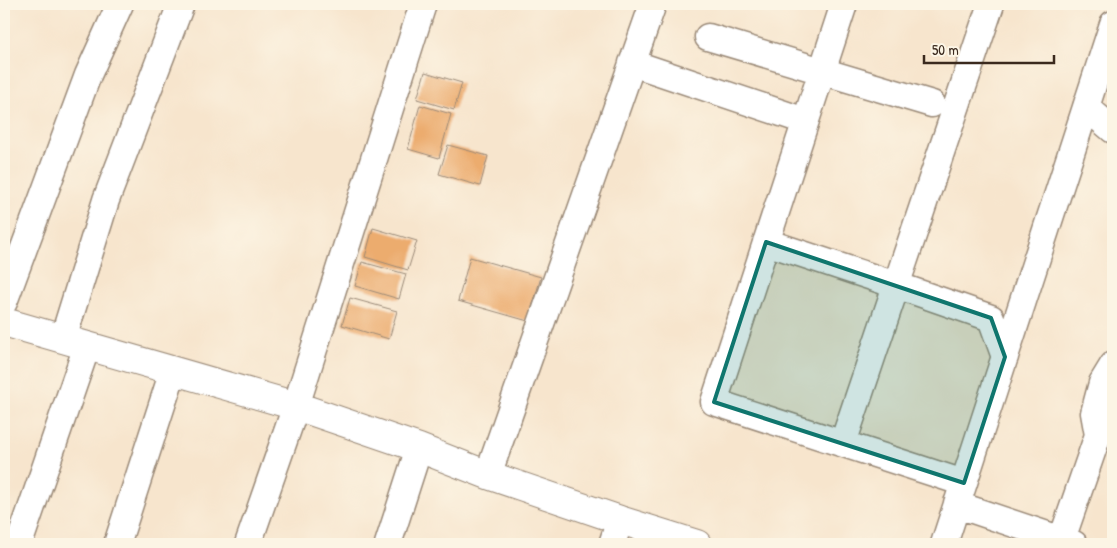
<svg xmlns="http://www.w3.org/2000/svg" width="1117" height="548" viewBox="0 0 1117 548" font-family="'Patrick Hand',sans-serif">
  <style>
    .building { fill: #ecac6e }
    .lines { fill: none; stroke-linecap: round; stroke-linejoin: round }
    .minor-casing { stroke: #998876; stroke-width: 29 }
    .major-casing { stroke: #998876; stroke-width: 30 }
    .minor { stroke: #fff; stroke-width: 26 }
    .major { stroke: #fff; stroke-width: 28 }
    .marked { fill: #0f766e; fill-opacity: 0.2; stroke: #0f766e; stroke-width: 4; stroke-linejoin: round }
  </style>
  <rect width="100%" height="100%" fill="#fcf5e5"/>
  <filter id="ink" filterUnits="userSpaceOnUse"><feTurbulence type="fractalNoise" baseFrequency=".02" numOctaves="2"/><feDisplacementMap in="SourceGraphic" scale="10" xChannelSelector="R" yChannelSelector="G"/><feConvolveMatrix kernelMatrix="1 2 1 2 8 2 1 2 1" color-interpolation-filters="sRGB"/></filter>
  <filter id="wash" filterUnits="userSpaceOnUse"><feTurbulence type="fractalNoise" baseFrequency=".0096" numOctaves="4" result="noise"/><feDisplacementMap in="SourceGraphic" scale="20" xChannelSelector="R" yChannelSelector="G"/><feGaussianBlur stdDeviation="1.12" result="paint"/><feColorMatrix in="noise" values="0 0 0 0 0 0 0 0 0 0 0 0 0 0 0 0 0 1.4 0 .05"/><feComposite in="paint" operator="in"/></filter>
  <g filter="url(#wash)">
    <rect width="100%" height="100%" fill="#f7e5cd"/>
    <g id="blocks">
      <path class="building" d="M425,72L462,83L454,110L417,99Z
        M420,105L451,114L439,158L408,149Z
        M448,145L488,156L480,186L439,174Z
        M373,228L417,241L408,270L365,257Z
        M470,257L541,277L528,321L458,301Z
        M362,262L406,274L399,299L355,286Z
        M350,298L397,311L389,339L342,325Z"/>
    </g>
  </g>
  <g filter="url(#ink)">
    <use href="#blocks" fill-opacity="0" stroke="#998876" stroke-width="1"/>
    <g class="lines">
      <defs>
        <path id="minor" d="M844,4L714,402L964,483
          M708,37L932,104
          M632,63L805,121
          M1086,107L1113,130
          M766,242L896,285L991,318L1005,357
          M4,302L88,75L120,4
          M63,339L106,200L181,4
          M1098,435L1094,413L1102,383L1113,365
          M843,443L991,4
          M488,475L653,4
          M957,503L958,505L1074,544
          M1062,539L1098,435L1111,421L1113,411
          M19,544L87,346
          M117,544L173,371
          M248,544L296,406L423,4
          M388,544L419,448
          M612,544L620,520
          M944,544L1113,24"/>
        <path id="major" d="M4,322L296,406L419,448L488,475L620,520L697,544"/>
      </defs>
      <use href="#minor" class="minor-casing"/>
      <use href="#major" class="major-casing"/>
      <use href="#minor" class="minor"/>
      <use href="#major" class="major"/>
    </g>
  </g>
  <path class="marked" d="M766,242L991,318L1005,357L964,483L714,402Z"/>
  <rect width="1117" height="548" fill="none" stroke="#fcf5e5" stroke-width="20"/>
  <path d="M924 55v8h130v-8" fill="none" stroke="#3b2a1e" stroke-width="2.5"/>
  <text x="932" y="55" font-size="15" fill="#3b2a1e" stroke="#fcf5e5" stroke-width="4" paint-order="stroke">50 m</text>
</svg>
